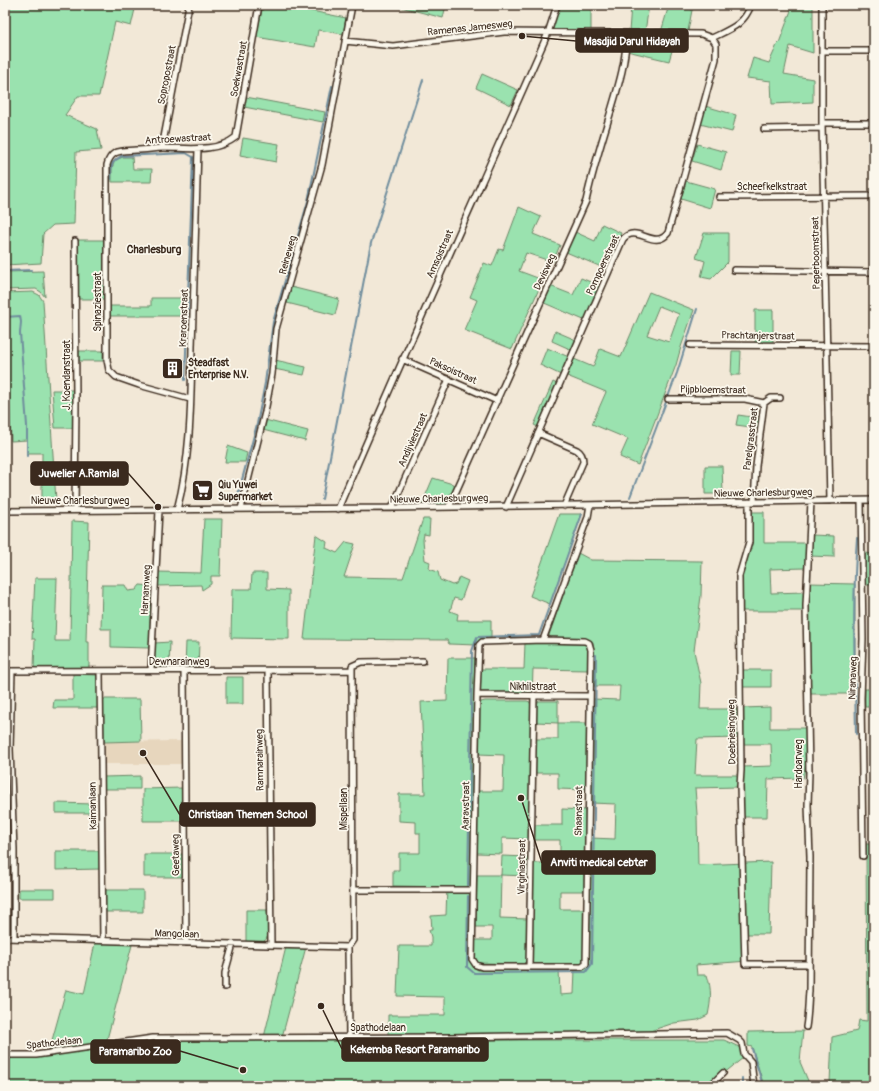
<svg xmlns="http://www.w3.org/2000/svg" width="879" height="1091" viewBox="0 0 879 1091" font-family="Pangolin,sans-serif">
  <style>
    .built { fill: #e7d6bd }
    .green { fill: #9ae2af; stroke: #6a8666; fill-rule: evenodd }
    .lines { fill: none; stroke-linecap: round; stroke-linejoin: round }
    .stream { stroke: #6f8d9d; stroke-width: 2 }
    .street-casing { stroke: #3b2a1e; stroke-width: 8 }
    .street { stroke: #fbf7ec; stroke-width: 5 }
    .labels { text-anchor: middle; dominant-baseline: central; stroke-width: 3.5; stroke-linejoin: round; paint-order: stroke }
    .street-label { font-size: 10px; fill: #3b2a1e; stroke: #fbf7ec }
    .poi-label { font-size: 10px; font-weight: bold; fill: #3b2a1e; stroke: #fbf7ec; text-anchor: start }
    .neighbourhood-label { font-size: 11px; font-weight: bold; fill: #3b2a1e; stroke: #fbf7ec }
    .leader { fill: none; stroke: #3b2a1e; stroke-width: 1.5 }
    .callout-dot { fill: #3b2a1e; stroke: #fbf7ec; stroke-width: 1.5 }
    .callout { fill: #3b2a1e; stroke: #3b2a1e; stroke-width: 1.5 }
    .callout-label { font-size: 11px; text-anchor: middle; font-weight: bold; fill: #fff }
  </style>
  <rect width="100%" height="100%" fill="#f2e8d7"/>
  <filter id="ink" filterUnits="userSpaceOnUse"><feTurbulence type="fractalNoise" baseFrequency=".025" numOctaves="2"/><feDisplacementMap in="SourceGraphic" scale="8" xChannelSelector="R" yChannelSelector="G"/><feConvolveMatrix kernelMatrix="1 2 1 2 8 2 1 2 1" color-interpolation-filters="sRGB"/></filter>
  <g filter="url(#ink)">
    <path class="built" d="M182,741V764H104V742Z"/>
    <path class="green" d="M5,5H136L131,26L115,22L99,96H78L65,115L97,129L101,150L76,152L74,224L53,225L43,234L41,263L5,265Z
      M263,5H282L346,18L343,34L318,30L315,47L256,37Z
      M393,5H446L443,18Z
      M559,5H591V31H554L551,27Z
      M631,5H649L645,32H629Z
      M669,5H693L688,31L661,32Z
      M793,5H813V53L790,46L784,74L813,79V102L772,104L771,81L747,78L753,58L769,63L777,45L779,43Z
      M632,36H674V44L669,61L627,51L629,41Z
      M482,74L518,90L511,105L476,88Z
      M246,97L325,112L323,122L244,107Z
      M705,106L736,115L732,132L700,124Z
      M243,138L279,144L276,162L240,155Z
      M697,144L726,152L721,170L692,161Z
      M123,157H132L133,169H152L151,182H112V168L115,160Z
      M686,181L715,189L710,208L681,199Z
      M519,207L541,217L533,234L560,245L553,262L526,253L519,271L543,280L512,349L464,330L477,300L470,297L484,263L492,266L499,249L503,250Z
      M602,224L621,233L606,269L566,252L575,232L595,241Z
      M704,233H728V262L711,279L701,277L705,261L696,258Z
      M77,240H104V299H78Z
      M43,271L45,297L41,292L36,289L5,290V272Z
      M581,278L600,286L586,321L542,302L550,286L573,295Z
      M291,287L339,299L335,315L287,303Z
      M33,292L39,295L43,301L56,501H42V453H27V440L11,441L9,393H5V293Z
      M649,292L694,310L681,347L676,365L638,465L620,457L628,439L592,424L606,392L567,376L574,359L593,367L600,349L621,357ZM659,306L679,314L669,342L647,335Z
      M151,298H186V316H109V306H151Z
      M755,310H773V343H755Z
      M555,331L576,340L572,350L552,341Z
      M547,348L569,357L561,375L540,365Z
      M79,351H103V361H79Z
      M732,351H741L740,375H731Z
      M275,360L306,367L304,375L274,369Z
      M553,382L557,384L538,427L534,425Z
      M52,390H74L75,428H55Z
      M738,415L759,418L758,428L736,425Z
      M265,420L308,431L305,441L263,430Z
      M228,446L247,453L245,462H225Z
      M705,466H722L723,494H705Z
      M433,478L456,485L448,504H422Z
      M751,512H764V543H807L805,568L770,569L771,593L805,592L804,611H741V574L751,545Z
      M559,514H582L550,604L530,596Z
      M204,519H222L220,576H211V584L202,590L201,585L157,586L158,572L201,573Z
      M423,519H430L429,535L424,534L423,540L425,560L430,562L429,569L438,572L440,580L452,585L456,584L459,577L468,581L461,600L454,598L450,611L458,614L457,620H491V638L481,640L476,645L449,644L447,640L304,639L316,535L327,542L326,548L337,553L346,542L355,544L344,577L403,578Z
      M72,521L89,522L86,642H89V668H34L35,639H32L35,578H57L55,641H70Z
      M812,535L834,536V557L810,556Z
      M578,553L591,560L702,561L701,596L694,651L701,683L700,709H739V738L697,739L695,775H739L738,787L695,788L697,814L698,865L771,862L769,934H747L748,961L696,965L697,975H707C712,990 711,1001 708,1015L698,1020L674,1023L641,1034L388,1035V1015H445V997L397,996L399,946H431V937L429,930H432L431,916L446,915L447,887L393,886V870H399V853H420V833H416V822L399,821V794H425L421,702L447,701L448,658H475L470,961L475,968L478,970L559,969L560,995L574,994L575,969L588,964L589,961L591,838L615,839L616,804L591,803L593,699L619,700L620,686H593L594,649L593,642L585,638L552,639L549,635Z
      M865,553L874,554V585H865Z
      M252,573H267V589L289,590V639L231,638L232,589H251Z
      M809,583L855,584V694H809L808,605Z
      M102,585H125L128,591L136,590L140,585L152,586L149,648L111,647V629H101Z
      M170,642L169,668H155L153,662L155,643Z
      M186,642H199L198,669L185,668Z
      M525,643L583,644L587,646L589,650L588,670L533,669L532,696L480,694L479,691L480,669H524Z
      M741,670H771V687H741Z
      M73,674L96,675L98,676V708H53L54,700H73Z
      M226,677H243V704H226Z
      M865,689H874V707H865Z
      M103,699H140L141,741L104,742Z
      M485,701H527L530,702L531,707L529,839L502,838V854L477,853V791H503L504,755L478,754L479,706L481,702Z
      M539,701H558V723H587L586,790L558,789V773H534L536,739H558V723L536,722V705Z
      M770,707V728H806L807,757L803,778L768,779L767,817H742L743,767L772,766L771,744H743V708Z
      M140,776V789H104V777Z
      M182,788L183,821H143V789Z
      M56,803L94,804V813H56Z
      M562,809L585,810V856L560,855V840H534V825H562Z
      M866,844H874V1086H764L752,1047L748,1046V1032L803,1031L800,1062L809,1083H830L832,1037L857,1031L859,1020L867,1021Z
      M56,851H100V869L56,870Z
      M144,854H183V877H144Z
      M502,856L528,857L527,876L501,875L500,918L527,919V960L523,964L479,963C473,959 475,948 475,940H492V927H476L477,875H501Z
      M533,863H560V873H584V891H560V909H584V959L579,964H537L533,963L531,960Z
      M19,889H55V898H19Z
      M105,890H143V912H105Z
      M246,910H267C268,920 272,937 263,942H246Z
      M95,943L132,945L106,1043L49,1051L66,990L84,994Z
      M286,947H306L282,1037H264Z
      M153,1040H724L739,1047L743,1058L708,1086H5V1058L33,1057Z"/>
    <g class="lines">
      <path class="stream" d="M111,179C111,167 110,162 122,156L186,153L193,157L185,380
        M5,271L31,270
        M5,317L20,316L21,322L20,333L27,426V456
        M630,497L677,373L697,309
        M322,499L371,243L423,80
        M236,502L257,424L265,383L273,322L308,201L332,86
        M856,734C855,669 852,604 857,538
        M468,885L472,651L477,637L539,635L582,514
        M468,896L467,967L474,973L586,972L592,964L596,655
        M752,1049L763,1086
        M742,1078V1086"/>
      <defs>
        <path id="street" d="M822,5V123L830,501
          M345,41L393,46L504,32L701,34L712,38C730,29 744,25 751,5
          M822,51H874
          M822,123H874
          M764,129L822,128
          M162,148L189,5
          M719,197L874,196
          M734,270L874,272
          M690,345L874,346
          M402,359L497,401
          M190,399L139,385L116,377L109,370L107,360V165C108,161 110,156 115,153C121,150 130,151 136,150C146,150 155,148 164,148C188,148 216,153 236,137L259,5
          M668,399H745L764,403L771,398H780
          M538,433L577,450C582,453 583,457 583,462L564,506
          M861,501L863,639L861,698L863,856
          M749,502V542L739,576L741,770L740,786L745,964H809
          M754,502L756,466L764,403
          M449,507L586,201C592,174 600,147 608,121C616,93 627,63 626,34
          M506,507L623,239C637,223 654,251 668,233L716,59V44L712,38
          M392,508L449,379
          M241,509L265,412L272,374L276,329L322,165L352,5
          M338,509C406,349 478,192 548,33L557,5
          M75,510L76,402L75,241
          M177,510C191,457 191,401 192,347C194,281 196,215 198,149
          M5,511L392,508L874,500
          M543,640L585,641L589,643L591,650L586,964L582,967H482L476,965L472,959L477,695L479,645L482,642Z
          M543,640L588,517L590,505
          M151,670L159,510
          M184,670L186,943
          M5,671L352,670
          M12,671L10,749L14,849V938
          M268,671L271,945
          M100,672L103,941
          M477,695L590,696
          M353,890H473
          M5,938L348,947
          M348,947L353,940L352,666L361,662L423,661
          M348,947L349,1037
          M529,967L534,695
          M225,987V973L233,944
          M806,1027C808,1015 808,1003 809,991L810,857L808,805L809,772L806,606L811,501
          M5,1055H36L153,1038L450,1037L727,1033L739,1040L742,1043L744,1054L751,1062L754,1086
          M710,1086L723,1073"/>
      </defs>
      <use href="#street" class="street-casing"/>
      <use href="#street" class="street"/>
    </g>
  </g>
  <defs>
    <symbol id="building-square" viewBox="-11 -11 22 22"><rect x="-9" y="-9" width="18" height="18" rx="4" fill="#3b2a1e" stroke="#fbf7ec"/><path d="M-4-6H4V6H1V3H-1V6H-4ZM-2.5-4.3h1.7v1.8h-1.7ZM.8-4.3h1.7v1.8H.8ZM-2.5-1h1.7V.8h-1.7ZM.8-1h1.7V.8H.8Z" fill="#fff"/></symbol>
    <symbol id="supermarket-square" viewBox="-11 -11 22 22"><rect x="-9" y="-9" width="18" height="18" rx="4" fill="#3b2a1e" stroke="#fbf7ec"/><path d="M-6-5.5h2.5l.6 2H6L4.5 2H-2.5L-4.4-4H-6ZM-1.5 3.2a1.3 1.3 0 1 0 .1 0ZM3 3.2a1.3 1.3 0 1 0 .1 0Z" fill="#fff"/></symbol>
  </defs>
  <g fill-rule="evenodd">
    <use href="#building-square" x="160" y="356" width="25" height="25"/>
    <use href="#supermarket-square" x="190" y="478" width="25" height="25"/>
  </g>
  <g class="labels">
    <g class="street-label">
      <text transform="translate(470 28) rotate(-6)">Ramenas Jamesweg</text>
      <text transform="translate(239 69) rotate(-80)">Soekwastraat</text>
      <text transform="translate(167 75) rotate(-79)">Sopropostraat</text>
      <text transform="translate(178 139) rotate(-3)">Antroewastraat</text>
      <text x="772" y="187">Scheefkelkstraat</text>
      <text transform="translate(816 253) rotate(-91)">Peperboomstraat</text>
      <text transform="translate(440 254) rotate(-66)">Amsoistraat</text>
      <text transform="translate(288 255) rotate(-74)">Reineweg</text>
      <text transform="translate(603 265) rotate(-65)">Pompoenstraat</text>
      <text transform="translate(545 272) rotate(-65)">Devisweg</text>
      <text transform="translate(98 302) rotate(-90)">Spinaziestraat</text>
      <text transform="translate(184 318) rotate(-88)">Kraroenstraat</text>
      <text transform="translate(758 336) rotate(1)">Prachtanjerstraat</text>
      <text transform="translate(453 371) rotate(24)">Paksoistraat</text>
      <text transform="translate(67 375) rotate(-90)">J. Koendanstraat</text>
      <text transform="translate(713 390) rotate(1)">Pijpbloemstraat</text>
      <text transform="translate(751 439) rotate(-83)">Parelgrasstraat</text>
      <text transform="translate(413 440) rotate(-66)">Andijviestraat</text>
      <text transform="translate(763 493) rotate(-1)">Nieuwe Charlesburgweg</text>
      <text transform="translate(439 499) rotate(-1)">Nieuwe Charlesburgweg</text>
      <text x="80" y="501">Nieuwe Charlesburgweg</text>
      <text transform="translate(146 590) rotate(-87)">Harnamweg</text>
      <text x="179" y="662">Dewnarainweg</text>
      <text transform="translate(853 678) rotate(-88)">Niranaweg</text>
      <text x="533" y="687">Nikhilstraat</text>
      <text transform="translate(732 732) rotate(-91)">Doebriesingweg</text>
      <text transform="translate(260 760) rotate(-91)">Ramnarainweg</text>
      <text transform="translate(799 764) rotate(-90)">Hardoarweg</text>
      <text transform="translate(93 806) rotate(-91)">Kaimanlaan</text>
      <text transform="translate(466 806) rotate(-89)">Aaravstraat</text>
      <text transform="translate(344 809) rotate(-90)">Mispellaan</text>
      <text transform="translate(579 811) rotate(-89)">Shaanstraat</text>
      <text transform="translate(176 855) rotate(-91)">Geetaweg</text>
      <text transform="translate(522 867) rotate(-89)">Virginiastraat</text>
      <text transform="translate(177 934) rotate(2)">Mangolaan</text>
      <text x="378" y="1028">Spathodelaan</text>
      <text transform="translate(54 1043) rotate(-6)">Spathodelaan</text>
    </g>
    <g class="poi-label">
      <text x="188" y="363">Steadfast<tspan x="188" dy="12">Enterprise N.V.</tspan></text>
      <text x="218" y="485">Qiu Yuwei<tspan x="218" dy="12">Supermarket</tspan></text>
    </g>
    <g class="neighbourhood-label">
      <text x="154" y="249">Charlesburg</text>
    </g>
  </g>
  <path class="leader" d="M522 36L576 41M158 507L128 473M143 753L180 815M521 798L542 863M321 1006L342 1049M243 1070L180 1051"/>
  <g class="callout-dot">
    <circle cx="522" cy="36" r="4"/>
    <circle cx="158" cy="507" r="4"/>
    <circle cx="143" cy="753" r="4"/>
    <circle cx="521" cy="798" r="4"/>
    <circle cx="321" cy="1006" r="4"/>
    <circle cx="243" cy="1070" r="4"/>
  </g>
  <g class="callout">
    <rect x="576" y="29" width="112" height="23" rx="4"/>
    <rect x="31" y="462" width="97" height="23" rx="4"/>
    <rect x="180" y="803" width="135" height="23" rx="4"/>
    <rect x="542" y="851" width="113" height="23" rx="4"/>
    <rect x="342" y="1038" width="146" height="23" rx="4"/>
    <rect x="91" y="1040" width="89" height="23" rx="4"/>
  </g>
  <g class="callout-label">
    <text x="632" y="45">Masdjid Darul Hidayah</text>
    <text x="79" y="477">Juwelier A.Ramlal</text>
    <text x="248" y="818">Christiaan Themen School</text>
    <text x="599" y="866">Anviti medical cebter</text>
    <text x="415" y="1053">Kekemba Resort Paramaribo</text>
    <text x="135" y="1055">Paramaribo Zoo</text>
  </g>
  <rect width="879" height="1091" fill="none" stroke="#fbf7ec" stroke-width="20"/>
  <rect x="10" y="10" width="859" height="1071" fill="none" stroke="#3b2a1e" stroke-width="1.5" filter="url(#ink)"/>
</svg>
